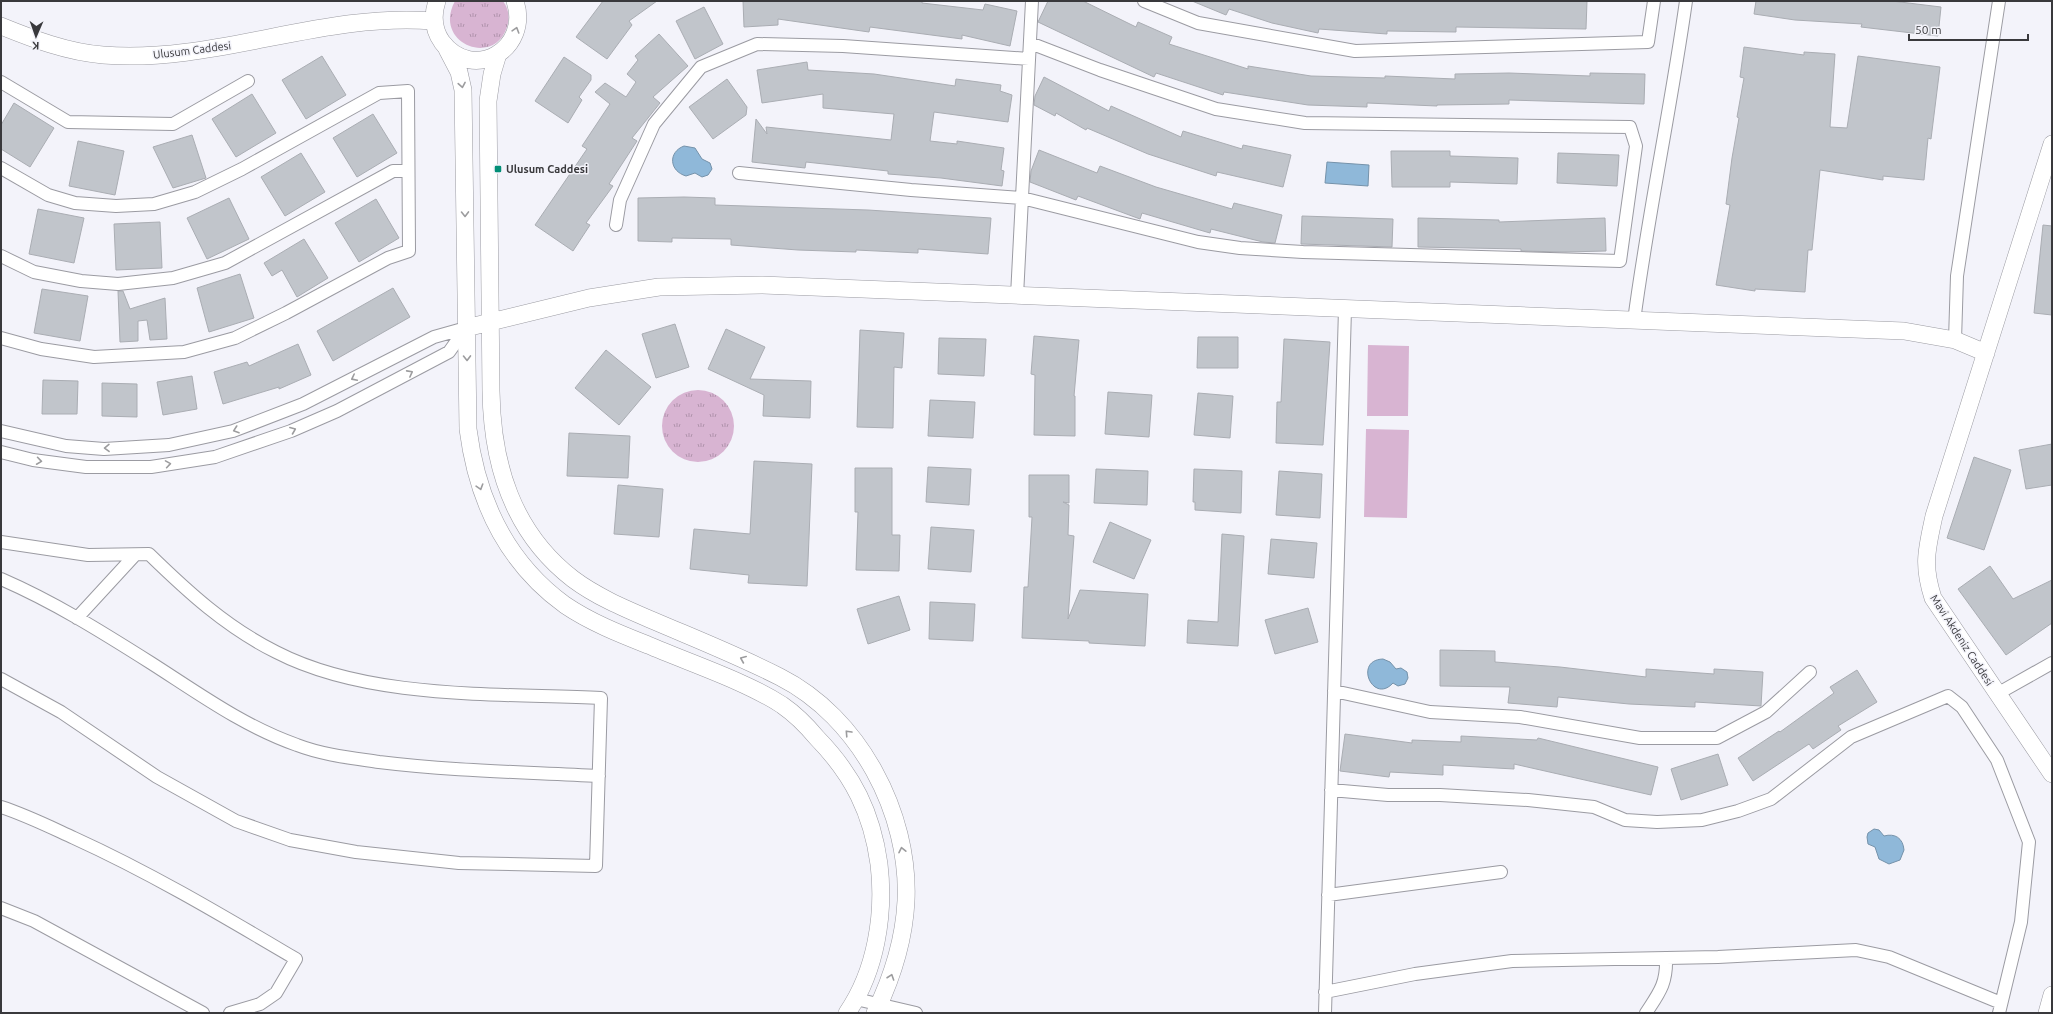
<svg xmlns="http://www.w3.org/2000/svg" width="2053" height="1014" viewBox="0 0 2053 1014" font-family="Ubuntu,sans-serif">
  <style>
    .grass { fill: url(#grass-tufts) }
    .pitch { fill: #d8b4d2 }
    .water { fill: #8fb8d9; stroke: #7592aa }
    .building { fill: #c1c5cb; stroke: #aaadb3 }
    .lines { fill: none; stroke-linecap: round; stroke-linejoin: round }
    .street-casing { stroke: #9b9ba2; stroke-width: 14 }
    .secondary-casing { stroke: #9b9ba2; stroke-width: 18 }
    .street { stroke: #fff; stroke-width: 12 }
    .secondary { stroke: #fff; stroke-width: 17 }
    .oneway { stroke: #9c9c9e }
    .poi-dot { fill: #028e76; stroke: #f3f3fa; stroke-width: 1.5 }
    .labels { text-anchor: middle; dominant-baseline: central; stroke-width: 3; stroke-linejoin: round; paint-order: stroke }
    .street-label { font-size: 11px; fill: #39393c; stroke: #f3f3fa }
    .poi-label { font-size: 11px; font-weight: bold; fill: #39393c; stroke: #f3f3fa; text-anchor: start }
  </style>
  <defs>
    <pattern id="grass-tufts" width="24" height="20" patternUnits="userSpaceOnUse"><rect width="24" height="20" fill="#d8b4d2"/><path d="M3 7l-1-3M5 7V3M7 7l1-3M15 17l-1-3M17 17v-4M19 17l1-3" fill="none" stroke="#b093ac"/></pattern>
  </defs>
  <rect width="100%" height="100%" fill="#f3f3fa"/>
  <path class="grass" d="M455,1H503C509,9 510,18 507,27C494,68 432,43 455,1Z
    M662 426a36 36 0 1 1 72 0a36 36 0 1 1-72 0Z"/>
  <path class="pitch" d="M1368,345L1409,346L1408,416H1367Z
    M1366,429L1409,430L1407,518L1364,517Z"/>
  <path class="water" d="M684,146L695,148L702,159L710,163L712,169L708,175L702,177L695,173L686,176C669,171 668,152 684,146Z
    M1327,162L1369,165L1368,186L1325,183Z
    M1383,659L1390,662L1396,669L1401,668L1407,672L1408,678L1405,684L1398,686L1393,683C1373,705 1353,660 1383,659Z
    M1874,829L1879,830L1884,836C1895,833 1903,838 1904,850L1900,860L1889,864L1879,859L1875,847L1868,844L1867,837L1868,833Z"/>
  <path class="building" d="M603,1H657L629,21L632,25L607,59L576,37Z
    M743,1H922V3L983,10L985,4L1017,11L1010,46L962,35V39L870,27L869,32L778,19V25L744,27Z
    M1048,1H1083L1136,27L1138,22L1172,37L1169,44L1248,69V66L1311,76L1385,78V76L1455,79V74L1509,73L1590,76V73L1645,74L1644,104L1509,100V104L1437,105V106L1367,103V107L1308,105L1224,92L1223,95L1156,73L1154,77L1038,22Z
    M1192,1H1587L1586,29L1456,27V32L1387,31V34L1319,29L1318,33L1272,23L1229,9L1226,15Z
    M1756,1H1892L1941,7L1938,36L1861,27L1862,24L1795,20L1754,14Z
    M704,7L723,44L695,59L676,21Z
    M659,34L688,66L653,97L660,103L632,138L637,141L609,184L613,186L586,223L590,225L573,251L535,225L587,149L582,146L610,104L595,92L605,83L626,97L636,82L627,74L638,60L635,56Z
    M1744,47L1804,55V52L1835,54L1830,127L1847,128L1858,56L1940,67L1931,139L1928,138L1924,180L1883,176V180L1820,170L1812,250H1808L1805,292L1755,289V291L1716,285L1730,205L1726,204L1732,158L1739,118L1737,117L1744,78L1740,77Z
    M322,56L346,95L306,119L282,80Z
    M564,57L591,75V80L579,97L582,100L568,123L535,101Z
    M807,62L808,70L874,74L955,86L956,79L1001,85L1000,91L1012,95L1008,122L934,112L930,141L957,144V141L1004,148L1001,170L1004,171L1002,186L941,178L888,174V171L806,162L805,168L752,162L756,119L767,134L766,127L891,140L894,114L823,108V94L762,103L757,70Z
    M1044,77L1109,111L1111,106L1181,137L1183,131L1242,149L1243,145L1291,155L1283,187L1217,172L1216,176L1148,154L1087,128L1086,130L1056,113L1055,116L1034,105L1035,96Z
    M727,79L747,107L746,115L713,139L689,107Z
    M252,94L276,133L236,157L212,119Z
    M14,103L54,128L30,167L1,149V125Z
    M373,114L397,153L357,177L333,138Z
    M192,135L206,178L173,188L153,147Z
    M78,141L124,151L115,195L69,186Z
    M1039,150L1097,173L1100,166L1156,187L1232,209L1234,203L1282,215L1275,243L1263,242L1211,229L1210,233L1142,213L1140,219L1078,196L1076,200L1030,182L1031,171Z
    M1391,151H1450V156L1518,158L1517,184L1450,182V187H1392Z
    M301,153L325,192L285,216L261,177Z
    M1558,153L1619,155L1617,186L1557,183Z
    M684,197L715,198V205L868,210L991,218L988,254L918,249V253L856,250V252L798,250L731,245V239L672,238V242L638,241V198Z
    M229,198L249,239L207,259L187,218Z
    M376,199L399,238L359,262L335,223Z
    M38,209L84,218L74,263L29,254Z
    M1302,216L1393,219L1392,247L1301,244Z
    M1418,218L1499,220V222L1605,218L1606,251L1565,252L1521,251V249L1418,247Z
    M160,222L162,268L116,270L114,224Z
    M2043,225L2052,226V315L2034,313Z
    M304,239L328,278L297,297L282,270L272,276L264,263Z
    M240,274L254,318L209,332L197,288Z
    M393,288L410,317L333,361L317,331Z
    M42,289L88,296L80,341L34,333Z
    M118,291H123L130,309L165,298L167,339L150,340L147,320L138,321V341L120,342Z
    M675,324L689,367L656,378L642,334Z
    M726,329L765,347L750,379L811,381L810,418L763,416L764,395L708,369Z
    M860,330L904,333L902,368L894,367L893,428L857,427Z
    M1034,336L1079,340L1074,396H1075V436L1034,435L1035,375L1031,374Z
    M1198,337H1238V368H1197Z
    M939,338L986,339L984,376L938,374Z
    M1284,339L1330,342L1323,445L1276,443L1277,402H1281Z
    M298,344L311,375L279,389V387L223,404L214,372L247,362L249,366Z
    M606,350L651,387L619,425L575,388Z
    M192,376L197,409L163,415L157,382Z
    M43,380L78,381L77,414H42Z
    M102,383L137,384V417L102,416Z
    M1108,392L1152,395L1149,437L1105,434Z
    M1198,393L1233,396L1230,438L1194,435Z
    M930,400L975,402L973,438L928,436Z
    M569,433L630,436L628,478L567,476Z
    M2052,444V485L2026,489L2019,450Z
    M1974,457L2011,470L1984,550L1947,538Z
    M754,461L812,464L807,586L748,583L749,575L690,569L694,529L750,534Z
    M928,467L971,469L969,505L926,502Z
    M855,468H892V535H900L899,571L856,570L858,512H855Z
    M1096,469L1148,471L1147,505L1094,503Z
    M1194,469L1242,471L1241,513L1195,510V502H1193Z
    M1279,471L1322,474L1320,518L1276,515Z
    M1029,475H1069V503L1063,502L1069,505L1068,535L1074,536L1068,619L1080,590L1148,594L1145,646L1089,643V641L1022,638L1024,587H1028L1032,517H1029Z
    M618,485L663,489L659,537L614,534Z
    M1110,522L1151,540L1134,579L1093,562Z
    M931,527L974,530L971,572L928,569Z
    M1222,534L1244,536L1238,646L1187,643L1188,620L1218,622Z
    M1271,539L1317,543L1314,578L1268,574Z
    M1990,566L2013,599L2052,580V623L2006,655L1958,589Z
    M899,596L910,630L868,644L857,609Z
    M930,602L975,604L973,641L929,639Z
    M1308,608L1318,642L1275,654L1265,620Z
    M1440,650L1495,651V662L1560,667L1646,677V669L1714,674V669L1763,672L1761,706L1695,702V707L1629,704L1558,697L1557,707L1508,703L1510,687L1440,686Z
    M1857,670L1877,702L1838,726L1841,730L1813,749L1809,744L1753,781L1738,758L1779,731L1780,732L1834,693L1830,687Z
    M1345,734L1412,743V740L1461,742V736L1537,740L1538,738L1658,767L1651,795L1514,764V769L1443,765V775L1390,772L1389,777L1340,771Z
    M1718,754L1728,785L1681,800L1671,769Z"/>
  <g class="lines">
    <defs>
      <path id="street" d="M1144,1L1198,23L1355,51L1648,42L1654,1
        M1,82L68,122L173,124L248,81
        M1,168L48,195L75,203L116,206L154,204L195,192L242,169L379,93L408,91L409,251L388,258L286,313L235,338L184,352L94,357L41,349L1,338
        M739,173L911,190L1022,198L1198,242L1240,248L1303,252L1620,261L1636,146L1630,127L1305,123L1216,109L1100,70L1030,43
        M616,225L620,200L654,124L701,67L757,44L843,46L1029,59
        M1,256L34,272L81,281L118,284L173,278L225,263L393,171H408
        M1017,296L1032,1
        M1634,321C1648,214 1671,108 1686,1
        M1955,340L1957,276L1999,1
        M1,431L66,446L104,449L169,445L233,431L303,404L434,337L466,328
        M1,452L33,460L86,467H151L215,457L291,431L337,411L449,352L466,328
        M1,542L88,555L149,554C188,592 226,627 276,652C369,700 498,693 601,698L596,866L459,863L356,852L290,840L236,821L157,777L61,712L1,679
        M1,579C54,602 102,632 151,663C198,693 243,726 297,745C323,755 352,758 379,762C452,771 525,772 599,776
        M77,618L135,555
        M1334,691L1430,712L1520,717L1640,738H1717L1766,712L1810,672
        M1997,694L2052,663
        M1331,790L1388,795H1440L1528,800L1594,807L1625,820L1657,822L1702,820L1738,811L1771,799L1851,737L1948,696L1962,707L1997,760L2029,842L2021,922L1999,1013
        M1,807C26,815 50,827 74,838C151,873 223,916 296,959L276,993L260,1004L230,1013
        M1328,895L1501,872
        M1,908L34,921L203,1013
        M1325,992L1415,974L1512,961L1718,957L1856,950L1889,957L2001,1003
        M856,999L916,1013
        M1325,1013L1345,309
        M1646,1013C1659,993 1667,984 1666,958"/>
      <path id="secondary" d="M437,1C432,16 433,29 442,42C473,83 531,49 515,1
        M1,26C33,39 67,52 103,55C215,64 321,12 433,21
        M447,49L459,72L463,90L468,429C477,499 506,562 565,605C590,622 620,634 648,645C690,663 745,681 782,705C795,714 807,726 817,738C853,775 872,813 879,864C885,914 876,971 847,1013
        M498,54L492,74L488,101L491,391C492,464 512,532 573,579C597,597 626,609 654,621C696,639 739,656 780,677C859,717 910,813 906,901C904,941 892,978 875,1013
        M2052,144L1934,516C1927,549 1922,564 1933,598L2052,774
        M466,328L589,298L659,287L762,285L1904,331L1955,340L1986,353
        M2047,1013L2052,995"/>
    </defs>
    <use href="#street" class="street-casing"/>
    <use href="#secondary" class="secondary-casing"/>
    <use href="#street" class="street"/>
    <use href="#secondary" class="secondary"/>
  </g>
  <defs><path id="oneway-chevron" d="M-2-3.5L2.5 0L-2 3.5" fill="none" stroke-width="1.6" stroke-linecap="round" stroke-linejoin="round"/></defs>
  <g class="oneway">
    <use href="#oneway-chevron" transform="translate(516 30) rotate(-73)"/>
    <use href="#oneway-chevron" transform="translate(462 85) rotate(80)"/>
    <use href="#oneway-chevron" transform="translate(465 214) rotate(89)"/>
    <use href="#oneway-chevron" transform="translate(467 358) rotate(89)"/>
    <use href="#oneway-chevron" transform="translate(410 373) rotate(-28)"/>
    <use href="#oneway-chevron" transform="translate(354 378) rotate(153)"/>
    <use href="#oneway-chevron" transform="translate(236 430) rotate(161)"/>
    <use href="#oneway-chevron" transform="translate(293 430) rotate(-22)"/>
    <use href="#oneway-chevron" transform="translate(107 448) rotate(179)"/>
    <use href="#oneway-chevron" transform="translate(39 461) rotate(8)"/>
    <use href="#oneway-chevron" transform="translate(168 464) rotate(-9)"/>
    <use href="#oneway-chevron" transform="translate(480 487) rotate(73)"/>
    <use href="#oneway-chevron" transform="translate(743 659) rotate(-157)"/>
    <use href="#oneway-chevron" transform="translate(848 733) rotate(-133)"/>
    <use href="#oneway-chevron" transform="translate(902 850) rotate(-102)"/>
    <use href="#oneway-chevron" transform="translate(891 977) rotate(-71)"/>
  </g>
  <rect class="poi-dot" x="494" y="165" width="8" height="8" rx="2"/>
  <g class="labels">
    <g class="street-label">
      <text transform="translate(192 50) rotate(-7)">Ulusum Caddesi</text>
      <text transform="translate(1962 640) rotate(57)">Mavi Akdeniz Caddesi</text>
    </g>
    <g class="poi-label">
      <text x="506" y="169">Ulusum Caddesi</text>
    </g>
  </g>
  <rect width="2053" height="1014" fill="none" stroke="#39393c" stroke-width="4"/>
  <g transform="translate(36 36) rotate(182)" stroke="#f3f3fa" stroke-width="3" paint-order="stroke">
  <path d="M0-3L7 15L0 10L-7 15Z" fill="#39393c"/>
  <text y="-6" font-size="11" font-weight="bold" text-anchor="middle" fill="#39393c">K</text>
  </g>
  <path d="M1909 34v6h119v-6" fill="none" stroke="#39393c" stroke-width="2"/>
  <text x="1915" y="34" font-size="12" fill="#39393c" stroke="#f3f3fa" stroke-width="3" paint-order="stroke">50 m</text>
</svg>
